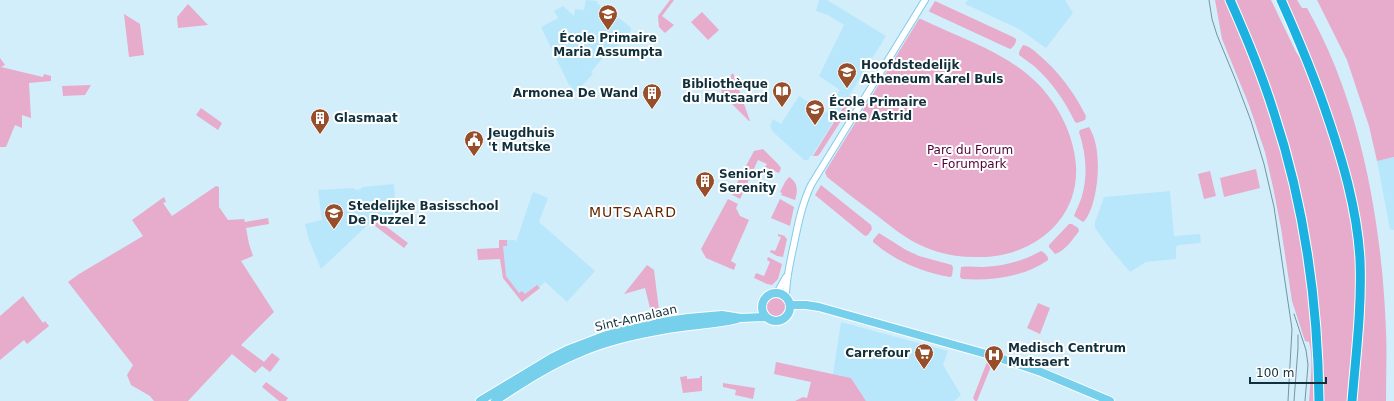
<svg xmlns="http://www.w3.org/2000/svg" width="1394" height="401" viewBox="0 0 1394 401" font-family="'DejaVu Sans',sans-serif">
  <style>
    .built { fill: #b8e7fc }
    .green { fill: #e7abcb }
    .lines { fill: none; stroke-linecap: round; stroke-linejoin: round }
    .minor-casing { stroke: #83ccea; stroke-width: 8 }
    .major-casing { stroke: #fff; stroke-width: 10 }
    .highway-casing { stroke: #fff; stroke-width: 11 }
    .minor { stroke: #fff; stroke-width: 6 }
    .major { stroke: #76d0ec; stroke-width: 8 }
    .highway { stroke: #1bb1e0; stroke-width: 9 }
    .tram { stroke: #7694a0; stroke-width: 1 }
    .labels { text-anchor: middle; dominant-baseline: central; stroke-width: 4; stroke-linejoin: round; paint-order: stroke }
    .poi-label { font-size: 12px; font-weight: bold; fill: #11303c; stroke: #fff; text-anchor: start }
    .park-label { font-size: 12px; fill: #510037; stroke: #fff }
    .street-label { font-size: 12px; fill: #11303c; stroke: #fff }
    .quarter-label { font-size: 14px; letter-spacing: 1px; fill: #652700; stroke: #fff }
  </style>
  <rect width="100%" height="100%" fill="#d2eefa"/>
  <path class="built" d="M586,0L597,1V3L604,9H605L623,21L631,28V31L609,56L608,55L606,56H605L601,60L591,72L593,74L577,91H573L570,85H569L541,27L558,18L554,11L563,6L574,16L575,9L584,10Z
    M819,0H827L886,36L812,156H810L808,160H804L773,132L770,126L773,119L781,124L799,96L826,113L840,90L819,76L844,25L828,15L816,11Z
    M968,0H1065L1073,13L1046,48L1019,29L965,4Z
    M1394,157V230L1390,229L1377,161Z
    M394,184L396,216L375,218L321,269L309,240L305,224L322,220L318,190L354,188L356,190L361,189L362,187Z
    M1170,191L1174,236L1200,234L1201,243L1179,245L1176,247V259L1146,262L1130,272L1108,246L1095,228V222L1104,197Z
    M533,192L548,198L539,222L595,271L567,302L545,282L522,302L503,278L499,240H515L516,242Z
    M841,322L948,351L943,365L961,395L954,401H866L851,378L833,374Z"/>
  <path class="green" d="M670,0H674L662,16L674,25L665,33L659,27L658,16Z
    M1215,0H1226C1244,44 1262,88 1276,134C1302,221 1314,311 1314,401H1309C1310,382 1314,360 1309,342L1305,341L1292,301L1281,228L1273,187L1265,152L1249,105L1222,39Z
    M1236,0H1271L1296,52L1302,60L1319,105L1339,163L1349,207L1354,236L1356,271L1355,327L1348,401H1324C1321,306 1309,211 1281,119C1268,79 1252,39 1236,0Z
    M1285,0H1297L1302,8H1307C1361,103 1382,223 1386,331C1387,355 1386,378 1386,401H1357C1361,347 1367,292 1362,238C1358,195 1345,152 1330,112C1317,74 1303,36 1285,0Z
    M1317,0H1394V157L1377,161L1369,126L1347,60Z
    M935,1L1013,37L1016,39C1017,42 1013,48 1010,49L930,12L929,11Z
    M188,4L208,25L178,28L177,17Z
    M702,12L719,30L708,40L691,22Z
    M124,14L140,24L144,55L129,57Z
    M919,19H921C958,37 1005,52 1035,81C1057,102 1074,134 1076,166C1079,220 1034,255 984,257C970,257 956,257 942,253C913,245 898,232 875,214C859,202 843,190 827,177L825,172Z
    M1023,45C1029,46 1035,51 1039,55C1059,72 1074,92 1086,116L1085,120L1077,123L1075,122C1065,101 1052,82 1034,66C1029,62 1024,59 1019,55V52Z
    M0,58L5,65L1,67L43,77L44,74L51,76V81L29,83L31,118L22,115V128L15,125L6,147H0Z
    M733,73L750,121H749L722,94L721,86Z
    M91,85L85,95L63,96L62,86Z
    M850,96L855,99L819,155L817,156H813Z
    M201,108L222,123L218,130L196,115Z
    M1089,127C1102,147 1099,187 1091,209C1089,213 1087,219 1083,222L1074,216C1076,210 1080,203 1082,196C1088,175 1086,153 1079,132L1080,130Z
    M763,149L778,164L781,168L779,173L765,167L767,164L758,160L740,199L731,194L754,151Z
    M1256,169L1260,188L1224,197L1220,178Z
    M1210,171L1216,196L1204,199L1198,174Z
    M789,177C798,182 798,191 795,200L781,195L782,193L780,192L785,182Z
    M821,185L871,225L872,229L868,235L865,236L815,195Z
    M216,186L219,187V207L228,220L244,219L245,222L268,218L269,224L246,228L249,244L253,256L241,261L274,312L241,345L264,362L272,353L280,359L270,372L262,366L255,373L232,354L188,401H154L150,396L131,385L127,375L133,365L68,282L79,274L143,236L132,220L164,197L166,202L163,203L172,216Z
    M728,199L738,204L736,208L740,216L749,220L731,261L736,264L734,270L706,258L701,249Z
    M780,199L794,207L790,226L771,218Z
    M375,218L408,243L404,248L370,222Z
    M1069,224H1072L1078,228L1079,231C1073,239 1065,251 1055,254L1049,247V245Z
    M879,233L906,250L919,256L952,265L953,268L952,276L950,277C922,272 895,261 873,242V240Z
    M778,234L785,236V237L787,239L783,257L777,256L770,252L771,250L775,251L776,249L781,237L778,236Z
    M499,240H507V246H503L506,276L519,293L522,291L525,294L537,285L540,288L522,302L503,278L500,259L478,260L477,249L499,248Z
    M1041,251C1044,252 1049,257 1048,260C1024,277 991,281 962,279L960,277L961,267C969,266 976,267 983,267C1004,266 1023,261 1041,251Z
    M768,257L782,264L778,279L772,285L767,284L754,278L756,273L764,276L770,262L767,260Z
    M647,265L654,270L660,318L653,320L645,288L624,294Z
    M23,296L43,323L45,321L49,326L27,344L24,340L0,360V316Z
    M766 307a10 10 0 1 1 20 0a10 10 0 1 1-20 0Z
    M1038,303L1050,308L1040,334L1027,328Z
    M776,362L851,378L866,401H795L803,397L807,398L811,382L774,374Z
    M987,362L992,364L977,401H975L973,398Z
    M687,376V379L700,378V376H702V391L683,393L680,377Z
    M266,382L288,398L286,401H279L262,387Z
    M723,383L755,388L753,399L735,395L736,390L723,387Z"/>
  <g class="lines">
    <defs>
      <path id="minor" d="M777,293L786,277
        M786,296C786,279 790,262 794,244C798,224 802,204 811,185L925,0"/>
      <path id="major" d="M762 307a14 14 0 1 1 28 0a14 14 0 1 1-28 0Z
        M790,305H806L819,307L997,357L1041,372L1110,401
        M480,401L553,357L567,350L609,334L661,322L688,318L722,315L741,318L766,317
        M495,401C521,384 548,366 577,354C603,342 633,335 662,330C687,325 712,325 737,319"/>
      <path id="highway" d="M1230,0C1246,36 1261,72 1273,110C1304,203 1318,302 1319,401
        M1281,0C1298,38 1314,76 1327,115C1343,162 1357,209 1360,259C1362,307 1356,354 1352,401"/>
    </defs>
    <use href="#minor" class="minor-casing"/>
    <use href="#major" class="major-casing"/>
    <use href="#highway" class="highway-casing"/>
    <use href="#minor" class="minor"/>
    <use href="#major" class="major"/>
    <use href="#highway" class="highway"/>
    <path class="tram" d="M1209,0L1212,19L1217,35L1236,81L1251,121L1264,164L1274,207L1292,329L1288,401
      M1294,314L1306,350L1308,365L1305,401
      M1294,401L1298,348V335"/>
  </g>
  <defs>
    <symbol id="school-pin" viewBox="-11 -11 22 30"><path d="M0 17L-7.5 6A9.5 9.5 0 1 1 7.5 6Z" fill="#964f2a" stroke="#fff"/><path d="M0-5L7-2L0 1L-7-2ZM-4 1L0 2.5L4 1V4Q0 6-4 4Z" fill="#fff"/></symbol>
    <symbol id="library-pin" viewBox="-11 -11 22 30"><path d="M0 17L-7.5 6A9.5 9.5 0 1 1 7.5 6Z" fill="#964f2a" stroke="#fff"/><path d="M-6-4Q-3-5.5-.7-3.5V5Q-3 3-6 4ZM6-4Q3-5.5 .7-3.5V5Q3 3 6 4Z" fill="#fff"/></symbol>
    <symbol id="building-pin" viewBox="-11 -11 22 30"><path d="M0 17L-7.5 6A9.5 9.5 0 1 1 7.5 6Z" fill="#964f2a" stroke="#fff"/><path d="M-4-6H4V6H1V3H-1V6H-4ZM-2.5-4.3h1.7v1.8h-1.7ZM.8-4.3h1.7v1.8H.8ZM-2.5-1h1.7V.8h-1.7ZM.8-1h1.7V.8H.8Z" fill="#fff"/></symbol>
    <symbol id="civic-pin" viewBox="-11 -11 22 30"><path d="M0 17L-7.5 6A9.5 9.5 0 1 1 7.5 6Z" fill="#964f2a" stroke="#fff"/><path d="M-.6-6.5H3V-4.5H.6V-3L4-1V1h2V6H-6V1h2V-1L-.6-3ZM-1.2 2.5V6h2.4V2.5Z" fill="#fff"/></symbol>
    <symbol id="supermarket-pin" viewBox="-11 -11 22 30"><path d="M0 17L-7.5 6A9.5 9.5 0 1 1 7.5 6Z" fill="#964f2a" stroke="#fff"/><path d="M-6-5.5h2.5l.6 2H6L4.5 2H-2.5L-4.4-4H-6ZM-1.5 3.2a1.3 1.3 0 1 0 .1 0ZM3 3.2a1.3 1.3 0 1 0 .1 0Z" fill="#fff"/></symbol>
    <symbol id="hospital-pin" viewBox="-11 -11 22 30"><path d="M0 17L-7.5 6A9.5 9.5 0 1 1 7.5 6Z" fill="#964f2a" stroke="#fff"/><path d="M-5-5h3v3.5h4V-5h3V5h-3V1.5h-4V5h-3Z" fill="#fff"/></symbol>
  </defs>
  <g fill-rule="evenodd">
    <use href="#school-pin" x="597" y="3" width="22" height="30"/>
    <use href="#school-pin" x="836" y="61" width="22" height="30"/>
    <use href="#library-pin" x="771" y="80" width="22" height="30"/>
    <use href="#building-pin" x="641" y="82" width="22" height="30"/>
    <use href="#school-pin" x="804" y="98" width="22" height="30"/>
    <use href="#building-pin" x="309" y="107" width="22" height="30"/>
    <use href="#civic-pin" x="463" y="129" width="22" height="30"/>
    <use href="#building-pin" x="694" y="170" width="22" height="30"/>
    <use href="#school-pin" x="323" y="202" width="22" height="30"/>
    <use href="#supermarket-pin" x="913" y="342" width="22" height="30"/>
    <use href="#hospital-pin" x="983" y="344" width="22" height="30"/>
  </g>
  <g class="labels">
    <g class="poi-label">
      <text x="608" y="38" text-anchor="middle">École Primaire<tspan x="608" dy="14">Maria Assumpta</tspan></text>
      <text x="861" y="65">Hoofdstedelijk<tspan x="861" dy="14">Atheneum Karel Buls</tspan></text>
      <text x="768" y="84" text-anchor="end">Bibliothèque<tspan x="768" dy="14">du Mutsaard</tspan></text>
      <text x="638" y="93" text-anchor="end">Armonea De Wand</text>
      <text x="829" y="102">École Primaire<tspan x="829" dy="14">Reine Astrid</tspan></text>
      <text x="334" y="118">Glasmaat</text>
      <text x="488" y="133">Jeugdhuis<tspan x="488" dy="14">'t Mutske</tspan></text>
      <text x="719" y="174">Senior's<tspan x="719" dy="14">Serenity</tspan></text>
      <text x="348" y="206">Stedelijke Basisschool<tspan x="348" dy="14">De Puzzel 2</tspan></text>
      <text x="1008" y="348">Medisch Centrum<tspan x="1008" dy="14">Mutsaert</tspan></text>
      <text x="910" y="353" text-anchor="end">Carrefour</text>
    </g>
    <g class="park-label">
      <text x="970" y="150">Parc du Forum<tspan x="970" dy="14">- Forumpark</tspan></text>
    </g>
    <g class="street-label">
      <text transform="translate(636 318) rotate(-13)">Sint-Annalaan</text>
    </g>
    <g class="quarter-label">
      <text x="633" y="212">MUTSAARD</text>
    </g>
  </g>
  <path d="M1250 377v6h76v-6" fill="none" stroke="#11303c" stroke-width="2"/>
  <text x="1256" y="377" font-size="12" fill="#11303c" stroke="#ffffff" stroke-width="3" paint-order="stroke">100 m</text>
</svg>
